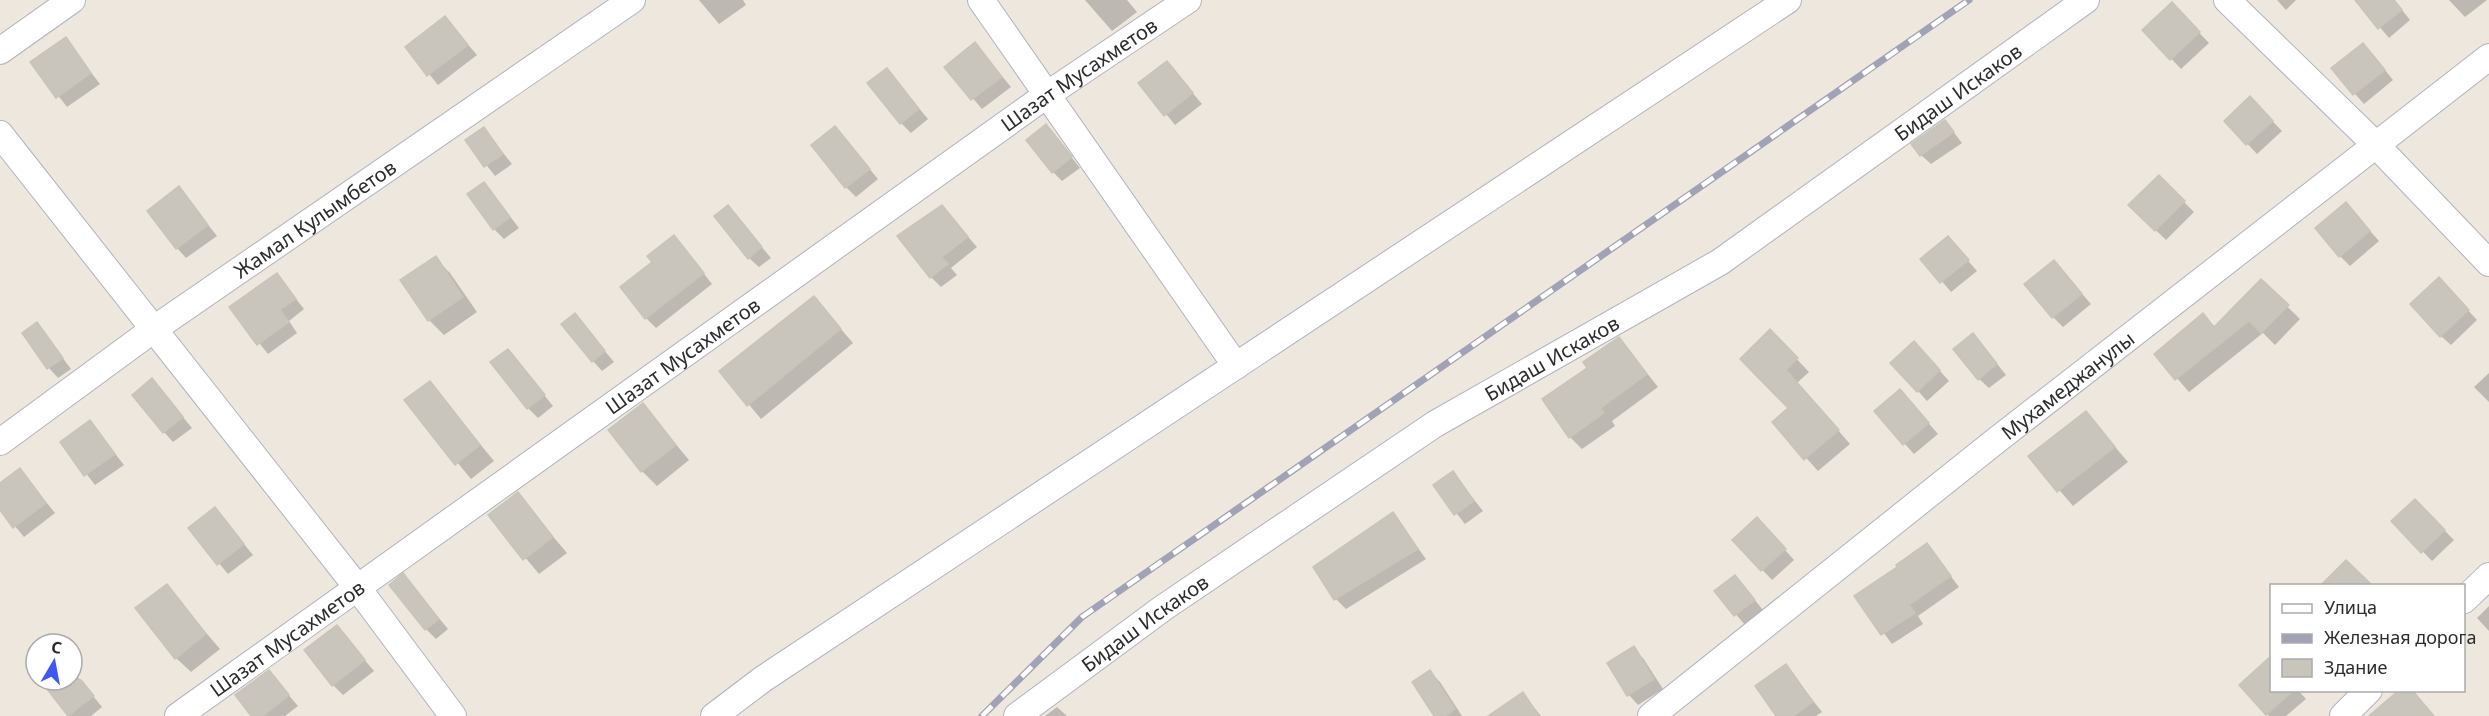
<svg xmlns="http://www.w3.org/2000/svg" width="2489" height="716" viewBox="0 0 2489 716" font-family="'Noto Sans',sans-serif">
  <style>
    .shadow { fill: #0003 }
    .building { fill: #c9c5bc; stroke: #c9c4b7; stroke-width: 1.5 }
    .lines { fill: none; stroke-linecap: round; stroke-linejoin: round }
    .minor-casing { stroke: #b2b3bf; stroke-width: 28 }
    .minor { stroke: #fff; stroke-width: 26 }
    .rail-casing { stroke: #a0a2b6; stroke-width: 7 }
    .rail { stroke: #fff; stroke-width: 4.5; stroke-dasharray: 14; stroke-linecap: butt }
    .labels { text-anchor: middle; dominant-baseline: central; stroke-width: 4.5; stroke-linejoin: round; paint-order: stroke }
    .street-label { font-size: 20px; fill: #2c2c2c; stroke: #fff }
  </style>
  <rect width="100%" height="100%" fill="#ede7de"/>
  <path class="shadow" d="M699,0H743L746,5L719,24Z
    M1085,0H1127L1137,12L1112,31Z
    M2277,0H2296L2286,10Z
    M2357,0H2394L2410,20L2389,38Z
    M2449,0H2487L2465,17Z
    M2172,4L2209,43L2181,69L2144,30Z
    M445,18L477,55L438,85L407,47Z
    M65,39L100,84L67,107L32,62Z
    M975,44L1011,87L982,109L946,67Z
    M2373,55L2393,80L2364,104L2333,69Z
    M1167,63L1202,104L1175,125L1141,83Z
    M887,70L928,119L911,133L901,123Z
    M2250,98L2282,131L2257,154L2226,121Z
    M1945,121L1962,143L1931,164L1921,155Z
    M835,128L878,179L856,197L846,187Z
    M484,129L512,164L495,176L467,140Z
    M1055,136L1080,168L1062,181L1053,172Z
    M2159,177L2194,212L2166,240L2130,205Z
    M484,183L519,228L504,239L494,229Z
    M179,188L217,236L186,258L177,248Z
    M728,207L771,258L759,267L749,258Z
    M942,207L977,247L951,268L957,275L941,287L931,277Z
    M2355,214L2379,241L2350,266L2340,256Z
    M1948,238L1977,271L1951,292L1923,259Z
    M683,247L712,284L656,328L646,318L654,263Z
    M435,258L450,273L477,312L444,335L429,320Z
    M2054,262L2091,304L2063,327L2053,317Z
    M277,275L304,309L289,321L297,333L268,354L231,308Z
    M2261,281L2300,319L2275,345L2263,333L2189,392L2156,354L2203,315L2216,328Z
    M2448,289L2477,320L2451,345L2441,336Z
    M814,298L853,343L761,419L721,371Z
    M575,315L614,362L602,371L593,361Z
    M37,324L71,369L58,378L49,368Z
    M1770,331L1809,372L1797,383L1850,444L1818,471L1774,422L1790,408Z
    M1619,338L1658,387L1612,421L1615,426L1582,449L1570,437L1589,368Z
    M1982,345L2006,375L1989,388L1979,379Z
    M508,351L553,406L538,418L528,408Z
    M1924,353L1949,381L1927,401L1918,391Z
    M2489,373V402L2474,387Z
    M152,380L192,428L173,442L164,432Z
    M430,383L494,461L471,479L407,401Z
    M1909,401L1938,434L1914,454L1876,412Z
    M643,405L689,460L657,486L642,471Z
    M2086,413L2128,462L2073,506L2030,456Z
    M90,422L124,465L95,485L62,442Z
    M20,470L55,513L24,537L0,508V485Z
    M1453,473L1483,511L1465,524L1435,486Z
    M517,494L567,553L539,574L490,515Z
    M2415,501L2454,540L2432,561L2393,521Z
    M215,509L253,555L228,574L190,529Z
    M1393,514L1426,559L1346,609L1336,599Z
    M1767,529L1794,560L1772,580L1734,540Z
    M1927,545L1959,587L1918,616L1923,624L1892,644L1857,597L1900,568Z
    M2346,562L2369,586H2323Z
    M403,575L448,629L436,639L426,629Z
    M166,586L220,649L191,672L176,658Z
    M1744,587L1763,610L1745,625L1716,591Z
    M2489,606V631L2477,618Z
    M337,627L374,671L343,695L333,685Z
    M1633,648L1643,658L1663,689L1638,705L1629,695L1609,664Z
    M2269,660L2272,690H2298L2306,699L2286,716H2269L2241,685Z
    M1786,666L1822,712L1816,716H1778Z
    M72,670L102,707L91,716H70L46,685L52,680H72Z
    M269,672L298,706L285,716H253Z
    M1430,672L1440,682L1462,716H1436Z
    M1523,694L1541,716H1503Z
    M1057,707L1067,716H1045Z"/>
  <path class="building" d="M2355,0H2394L2402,10L2378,29Z
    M2172,2L2200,32L2170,60L2142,30Z
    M445,16L468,45L427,76L405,47Z
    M66,37L91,73L56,98L30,62Z
    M975,42L1002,77L971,100L944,67Z
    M2363,43L2385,70L2353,95L2331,68Z
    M1167,61L1193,93L1164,116L1138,83Z
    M887,68L919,109L900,124L867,83Z
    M2250,96L2273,121L2246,145L2224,121Z
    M1945,120L1954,132L1920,156L1911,144Z
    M1046,124L1072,157L1052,173L1026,140Z
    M835,126L870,169L845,188L811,145Z
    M484,127L503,154L484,167L465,140Z
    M2159,175L2185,201L2155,231L2128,205Z
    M484,182L510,217L493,230L467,194Z
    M179,186L208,225L176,249L147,211Z
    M2346,202L2370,231L2339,257L2315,228Z
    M728,205L762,247L748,259L714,216Z
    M942,205L968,237L942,257L948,264L930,278L897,236Z
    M674,235L704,273L645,319L620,287L652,262L647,256Z
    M1948,236L1969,260L1940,283L1920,259Z
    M436,256L463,297L428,321L400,280Z
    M2054,260L2082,294L2052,318L2024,284Z
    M277,273L296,299L280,310L289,322L257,345L229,307Z
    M2439,277L2469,310L2440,337L2410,304Z
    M2261,279L2289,305L2261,333L2249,321L2175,380L2154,354L2203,313L2214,327Z
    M814,296L841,329L747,406L719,371Z
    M575,313L605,351L592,362L561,324Z
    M37,322L63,358L47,369L22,333Z
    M1770,329L1798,358L1786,370L1839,430L1804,460L1772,422L1788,408L1740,359Z
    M1973,333L1997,364L1978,380L1953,349Z
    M1619,337L1647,374L1601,408L1604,413L1569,438L1542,399L1587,368L1583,362Z
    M1914,341L1940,370L1917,392L1890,363Z
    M508,349L545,395L527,409L490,362Z
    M152,378L183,417L163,433L132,395Z
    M430,381L480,445L455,465L404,400Z
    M1900,389L1929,423L1903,445L1874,411Z
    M643,403L676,445L641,472L608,430Z
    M2086,411L2115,447L2057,492L2028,456Z
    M90,420L115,454L84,476L60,442Z
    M20,468L46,503L13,528L0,510V483Z
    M1453,471L1474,501L1454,515L1433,485Z
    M518,492L553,537L523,560L488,515Z
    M2415,499L2445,530L2421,553L2391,521Z
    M215,507L244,544L217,565L188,528Z
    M1393,512L1418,549L1334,600L1313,567Z
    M1757,517L1786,549L1761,571L1732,540Z
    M1927,543L1951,576L1909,605L1915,613L1881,635L1854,596L1897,567L1896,565Z
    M2346,560L2372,585H2321Z
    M403,573L439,619L425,630L389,585Z
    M1735,575L1755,600L1734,616L1714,591Z
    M167,584L206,634L175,659L135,608Z
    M337,625L365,660L332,686L304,650Z
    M1634,646L1654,679L1627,696L1607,663Z
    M2271,656V690H2294L2266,715L2239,685Z
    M1786,664L1813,702L1793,716H1776L1755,686Z
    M269,670L289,695L263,716H251L235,695Z
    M1430,670L1455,709L1445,716H1434L1412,682Z
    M40,680H81L94,696L68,716Z
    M2399,690H2412L2434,716H2369Z
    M1523,692L1539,716H1488Z"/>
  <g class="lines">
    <defs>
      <g id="minor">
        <path d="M981,0L1236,366"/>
        <path d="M2227,0L2377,146L2489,263"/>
        <path d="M0,51L72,0"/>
        <path d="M0,134L357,587L453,716"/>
        <path id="s1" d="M0,442L154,329L632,0"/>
        <path d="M2464,600L2489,576"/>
        <path id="s2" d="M178,716L1048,94L1188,0"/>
        <path d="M714,716L763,679L1788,0"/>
        <path id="s3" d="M1017,716L1163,608L1435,424L1720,262L2086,0"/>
        <path id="s4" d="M1651,716L1993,443L2489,57"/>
        <path d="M2343,716L2369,690"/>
      </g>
    </defs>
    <use href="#minor" class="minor-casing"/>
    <use href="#minor" class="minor"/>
    <defs>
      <path id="rail" d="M982,716L1082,617L1969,0"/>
    </defs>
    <use href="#rail" class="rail-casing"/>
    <use href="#rail" class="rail"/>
  </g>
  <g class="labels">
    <g class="street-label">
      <text stroke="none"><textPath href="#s2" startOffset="1106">Шазат Мусахметов</textPath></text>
      <text stroke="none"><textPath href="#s3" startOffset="1130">Бидаш Искаков</textPath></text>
      <text stroke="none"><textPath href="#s1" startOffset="386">Жамал Кулымбетов</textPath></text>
      <text stroke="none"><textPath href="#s2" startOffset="620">Шазат Мусахметов</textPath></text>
      <text stroke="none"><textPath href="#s3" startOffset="644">Бидаш Искаков</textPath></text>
      <text stroke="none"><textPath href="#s4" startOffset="532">Мухамеджанулы</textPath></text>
      <text stroke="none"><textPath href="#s3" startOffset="158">Бидаш Искаков</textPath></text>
      <text stroke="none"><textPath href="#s2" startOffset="134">Шазат Мусахметов</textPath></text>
    </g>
  </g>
  <rect x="2270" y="584" width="195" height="108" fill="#ffffff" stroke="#ababab" stroke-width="1.5"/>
  <rect x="2282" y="604" width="30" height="9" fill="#ffffff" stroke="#ababab" stroke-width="1.5"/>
  <text x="2324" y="614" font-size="18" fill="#2c2c2c">Улица</text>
  <rect x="2282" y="634" width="30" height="9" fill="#a0a2b6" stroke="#ababab" stroke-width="1.5"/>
  <text x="2324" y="644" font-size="18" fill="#2c2c2c">Железная дорога</text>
  <rect x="2282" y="659" width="30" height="18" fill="#c9c5bc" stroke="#ababab" stroke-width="1.5"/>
  <text x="2324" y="674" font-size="18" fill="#2c2c2c">Здание</text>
  <g transform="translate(54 662) rotate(10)"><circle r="28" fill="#ffffff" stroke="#ababab" stroke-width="1.5"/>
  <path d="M0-4.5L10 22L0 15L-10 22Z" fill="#3f57f9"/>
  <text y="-9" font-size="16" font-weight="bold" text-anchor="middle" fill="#2c2c2c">С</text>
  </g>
</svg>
